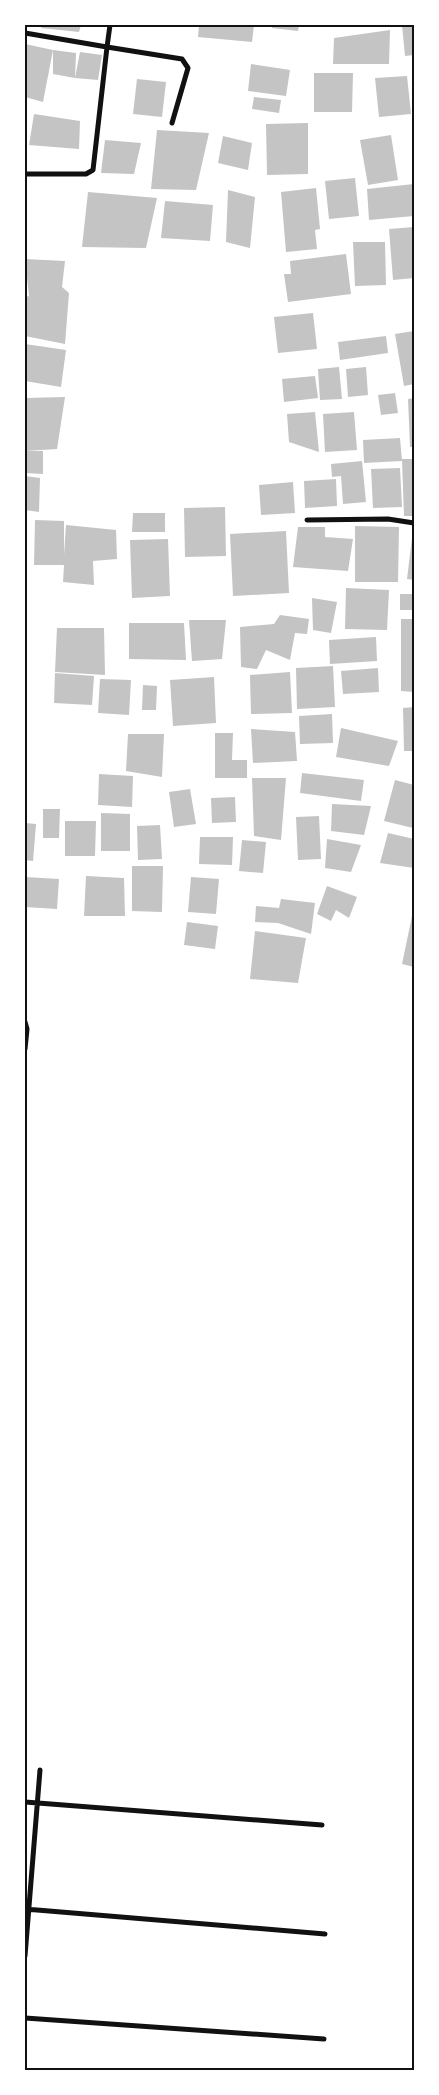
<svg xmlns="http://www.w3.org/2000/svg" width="439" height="2095" viewBox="0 0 439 2095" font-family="Raleway,sans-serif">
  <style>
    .building { fill: #c4c4c4 }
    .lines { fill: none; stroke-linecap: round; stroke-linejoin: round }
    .minor { stroke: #111; stroke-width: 5 }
    .neatline { fill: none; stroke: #111; stroke-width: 2 }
  </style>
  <rect width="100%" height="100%" fill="#fff"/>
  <path class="building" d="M42,25H81L79,32L41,28Z
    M199,25H254L252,42L198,37Z
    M272,25H299L298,31L272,28Z
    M402,25H414V55L405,56Z
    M390,30L389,64H333L334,38Z
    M25,44L53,50L43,102L25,97Z
    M53,50L76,53L75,78L53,74Z
    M80,52L102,55L98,80L75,78Z
    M251,64L290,70L286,96L248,91Z
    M314,73H353L352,112H314Z
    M407,76L411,114L379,117L375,78Z
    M137,79L166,82L162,117L133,114Z
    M254,97L281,100L279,113L252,109Z
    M34,114L80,121L79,149L29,145Z
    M308,123V174L267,175L266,124Z
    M157,130L209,133L196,190L151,189Z
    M391,135L398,180L368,185L360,140Z
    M223,136L252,143L248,170L218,163Z
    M105,140L141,143L134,174L101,173Z
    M355,178L359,216L329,219L325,181Z
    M414,184V216L369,220L367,189Z
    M316,188L320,229L315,230L317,249L286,252L281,192Z
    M228,190L255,197L250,248L226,242Z
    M88,192L157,198L146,248L82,247Z
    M165,201L213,205L210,241L161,238Z
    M414,227V278L393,280L389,229Z
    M353,242H385L386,285L355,286Z
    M346,254L351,294L288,302L284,274H291L290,261Z
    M25,259L65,261L62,287L69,293L65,344L25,336V297L29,296Z
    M313,313L317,349L278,353L274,317Z
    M414,331V384L404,386L395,334Z
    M386,336L388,353L340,360L338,342Z
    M25,344L66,350L61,387L25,381Z
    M339,367L342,399L320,400L318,369Z
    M366,367L368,395L348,397L346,369Z
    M315,376L318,398L284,402L282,379Z
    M395,393L398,413L381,415L378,395Z
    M65,397L57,449L25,451V398Z
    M414,398V447H410L408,399Z
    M315,412L319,452L289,442L287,414Z
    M354,412L357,450L325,452L323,414Z
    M400,438L402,461L364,463L363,440Z
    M25,451H43V474L25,473Z
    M402,459H414V516H404Z
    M362,461L366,502L343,504L341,476L332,477L331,464Z
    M400,468L402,507L373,508L371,469Z
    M25,476L40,478L39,512L25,510Z
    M336,479L337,506L305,508L304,481Z
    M293,482L295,513L261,515L259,485Z
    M225,507L226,556L185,557L184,508Z
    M133,513H165V532H132Z
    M35,520L64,521V555L66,525L116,530L117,559L93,561L94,585L63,582L64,565H34Z
    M355,526L399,527L398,582H355Z
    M298,527H325V537L353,539L348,571L293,567Z
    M413,530H414V580L407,579Z
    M286,531L289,593L233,596L230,534Z
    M168,539L170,596L132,598L130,540Z
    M346,588L389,590L387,630L345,629Z
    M400,594H414V610H400Z
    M312,598L337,602L331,633L313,630Z
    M280,615L309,619L307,634L295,633L290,660L266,650L257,669L241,667L240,627L274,624Z
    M401,619H414V692L401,691Z
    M189,620H226L222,659L192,661Z
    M129,623H184L186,660L129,659Z
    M57,628H104L105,675L55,672Z
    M376,637L377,661L330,664L329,640Z
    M333,666L335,707L297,709L296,668Z
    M378,668L379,692L343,694L341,671Z
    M290,672L292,713L251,714L250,675Z
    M55,673L94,676L92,705L54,703Z
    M214,677L216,723L173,726L170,680Z
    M100,679L131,680L129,715L98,713Z
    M143,685L157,686L156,710H142Z
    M414,707V751H404L403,708Z
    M332,714L333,743L300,744L299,716Z
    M341,728L398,741L389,766L336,757Z
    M251,729L295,732L297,761L253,763Z
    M215,733H233L232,760H247V778H215Z
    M128,734H164L162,777L126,771Z
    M302,773L364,780L361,801L300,793Z
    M99,774L133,776L132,807L98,805Z
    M252,778H286L281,840L254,836Z
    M395,780L414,785L413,828L384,821Z
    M190,789L196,824L174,827L169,792Z
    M235,797L236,822L212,823L211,798Z
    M332,804L371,806L364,835L331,831Z
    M43,809H60L59,838H43Z
    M101,813L130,814V851H101Z
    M319,816L321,859L298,860L296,817Z
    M65,821H96L95,856H65Z
    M25,823L36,824L33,861L25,860Z
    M160,825L162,859L138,860L137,826Z
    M388,833L414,839V868L380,863Z
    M200,837H233L232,865L199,864Z
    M327,839L361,845L351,872L325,868Z
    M242,840L266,842L263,873L239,871Z
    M132,866H163L162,912L132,911Z
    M86,876L124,878L125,916H84Z
    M25,877L59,879L57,909L25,907Z
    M191,877L219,879L216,914L188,912Z
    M327,886L357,897L349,918L336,910L331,921L317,914Z
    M281,899L315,903L311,934L278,923L255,922L256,906L279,908Z
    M412,916H414V967L402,964Z
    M187,922L218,926L215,949L184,945Z
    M255,931L306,938L298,983L250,979Z"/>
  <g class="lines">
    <path class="minor" d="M110,25L107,47L182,59L188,68L172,123
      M25,33L107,47L93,170L86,174H25
      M307,520L388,519L414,523
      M25,1022L27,1029L25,1049
      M25,1802L322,1825
      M25,1909L325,1934
      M25,1956L40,1770
      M25,2018L324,2039"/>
  </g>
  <rect width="439" height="2095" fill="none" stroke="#ffffff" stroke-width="52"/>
  <rect x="26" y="26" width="387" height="2043" class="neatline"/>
</svg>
